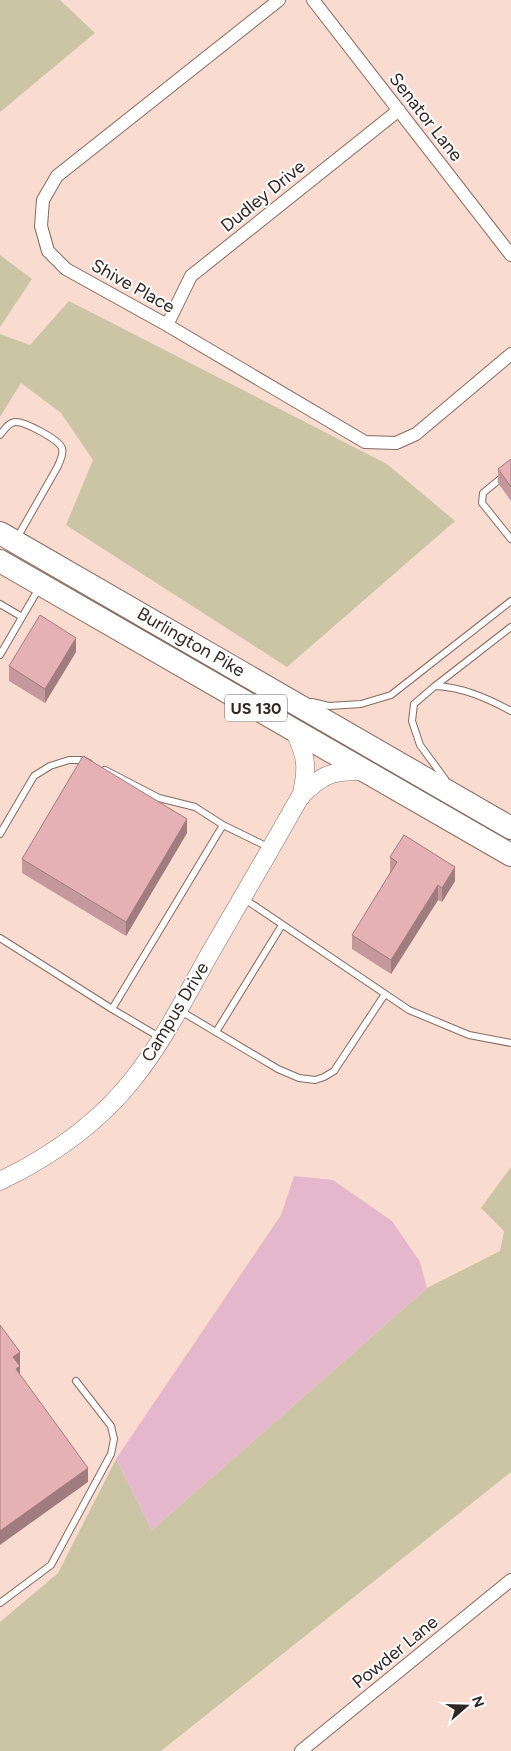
<svg xmlns="http://www.w3.org/2000/svg" width="511" height="1751" viewBox="0 0 511 1751" font-family="Figtree,sans-serif">
  <style>
    .green { fill: #cbc5a6 }
    .water { fill: #e5b7cd }
    .lines { fill: none; stroke-linecap: round; stroke-linejoin: round }
    .lane-casing { stroke: #846a5f; stroke-width: 8 }
    .street-casing { stroke: #846a5f; stroke-width: 14 }
    .secondary-casing { stroke: #846a5f; stroke-width: 19 }
    .highway-casing { stroke: #846a5f; stroke-width: 24 }
    .lane { stroke: #fff; stroke-width: 6 }
    .street { stroke: #fff; stroke-width: 12 }
    .secondary { stroke: #fff; stroke-width: 18 }
    .highway { stroke: #fff; stroke-width: 22 }
    .wall { fill: #c5989b }
    .shaded-wall { fill: #a07c7e }
    .building { fill: #e5b1b4; stroke: #a07c7e }
    .labels { text-anchor: middle; dominant-baseline: central; stroke-width: 4; stroke-linejoin: round; paint-order: stroke }
    .shield { fill: #fff; stroke: #6f6664; stroke-width: 1 }
    .shield-label { font-size: 16px; font-weight: bold; fill: #312521 }
    .street-label { font-size: 18px; fill: #312521; stroke: #fff }
  </style>
  <rect width="100%" height="100%" fill="#fadbd0"/>
  <path class="green" d="M0,0H60L95,33L0,112Z
    M0,255L32,279L0,327Z
    M69,301L387,464L455,521L287,667L66,525L93,460L61,413L21,383L0,417V334L30,345Z
    M511,1167V1472L161,1751H0V1622L58,1573L116,1459L152,1530L427,1288L500,1251L504,1231L481,1208Z"/>
  <path class="water" d="M294,1176L333,1180L392,1221L420,1262L427,1288L152,1530L116,1459L281,1215Z"/>
  <g class="lines">
    <defs>
      <path id="lane" d="M0,435C4,430 8,423 15,422C24,421 58,439 62,448C64,455 60,460 58,466L17,538
        M511,470L483,493L482,503L511,539
        M0,604L22,617
        M0,655L39,588
        M435,686L511,627
        M312,702L329,706L361,704L391,695L511,601
        M105,770L159,798L195,807L223,825
        M445,779L420,745L412,721L414,704L435,686C462,687 487,698 511,711
        M0,834L34,776L50,766L69,760H83L89,763
        M243,898L409,1010L469,1035L511,1043
        M0,938L112,1009
        M179,1010L278,1069L299,1078L315,1080L324,1077L334,1071L385,994
        M216,1032L282,925
        M161,1038L112,1009L223,825L270,848
        M0,1603L51,1565L111,1454L114,1439L111,1426L76,1381"/>
      <path id="street" d="M279,0L57,176L43,200L41,226L48,251L66,269L167,325L365,442L396,443L416,434L511,354
        M313,0L511,255
        M167,325L191,276L399,110
        M301,1751L511,1580"/>
      <path id="secondary" d="M294,730C307,757 308,768 301,797
        M0,1181C52,1156 98,1124 134,1078C164,1040 186,996 209,955C240,902 270,850 300,797C323,773 332,771 365,771"/>
      <path id="highway" d="M0,533L511,828
        M0,561L511,855"/>
    </defs>
    <use href="#lane" class="lane-casing"/>
    <use href="#street" class="street-casing"/>
    <use href="#secondary" class="secondary-casing"/>
    <use href="#highway" class="highway-casing"/>
    <use href="#lane" class="lane"/>
    <use href="#street" class="street"/>
    <use href="#secondary" class="secondary"/>
    <use href="#highway" class="highway"/>
  </g>
  <path class="wall" d="M511,459V501L498,483V469Z
    M76,652L45,703L9,681V666Z
    M187,833L126,936L22,873V859Z
    M390,857L455,881L442,902L438,900L391,974L352,949V935L391,872H390Z"/>
  <path class="shaded-wall" d="M76,638V652L45,703V689Z
    M187,819V833L126,936V922Z
    M455,867V881L442,902V888Z
    M438,885V900L391,974V960Z
    M20,1352V1381L13,1357Z
    M88,1468V1482L0,1545V1531Z"/>
  <path class="building" d="M511,459V487L498,469Z
    M40,615L76,638L45,689L9,666Z
    M83,756L187,819L126,922L22,859Z
    M404,835L455,867L442,888L438,885L391,960L352,935L397,862L390,857Z
    M0,1325L20,1352L13,1357L20,1366L16,1369L88,1468L0,1531Z"/>
  <g class="labels">
    <rect class="shield" x="225" y="694.5" width="62" height="27" rx="4"/>
    <g class="shield-label">
      <text x="256" y="708">US 130</text>
    </g>
    <g class="street-label">
      <text transform="translate(426 117) rotate(52)">Senator Lane</text>
      <text transform="translate(263 196) rotate(-39)">Dudley Drive</text>
      <text transform="translate(133 286) rotate(29)">Shive Place</text>
      <text transform="translate(191 642) rotate(30)">Burlington Pike</text>
      <text transform="translate(175 1012) rotate(-59)">Campus Drive</text>
      <text transform="translate(395 1652) rotate(-39)">Powder Lane</text>
    </g>
  </g>
  <g transform="translate(466 1706) rotate(70)" stroke="#ffffff" stroke-width="4" paint-order="stroke">
  <path d="M0-4L9 19L0 12L-9 19Z" fill="#312521"/>
  <text y="-8" font-size="14" font-weight="bold" text-anchor="middle" fill="#312521">N</text>
  </g>
</svg>
